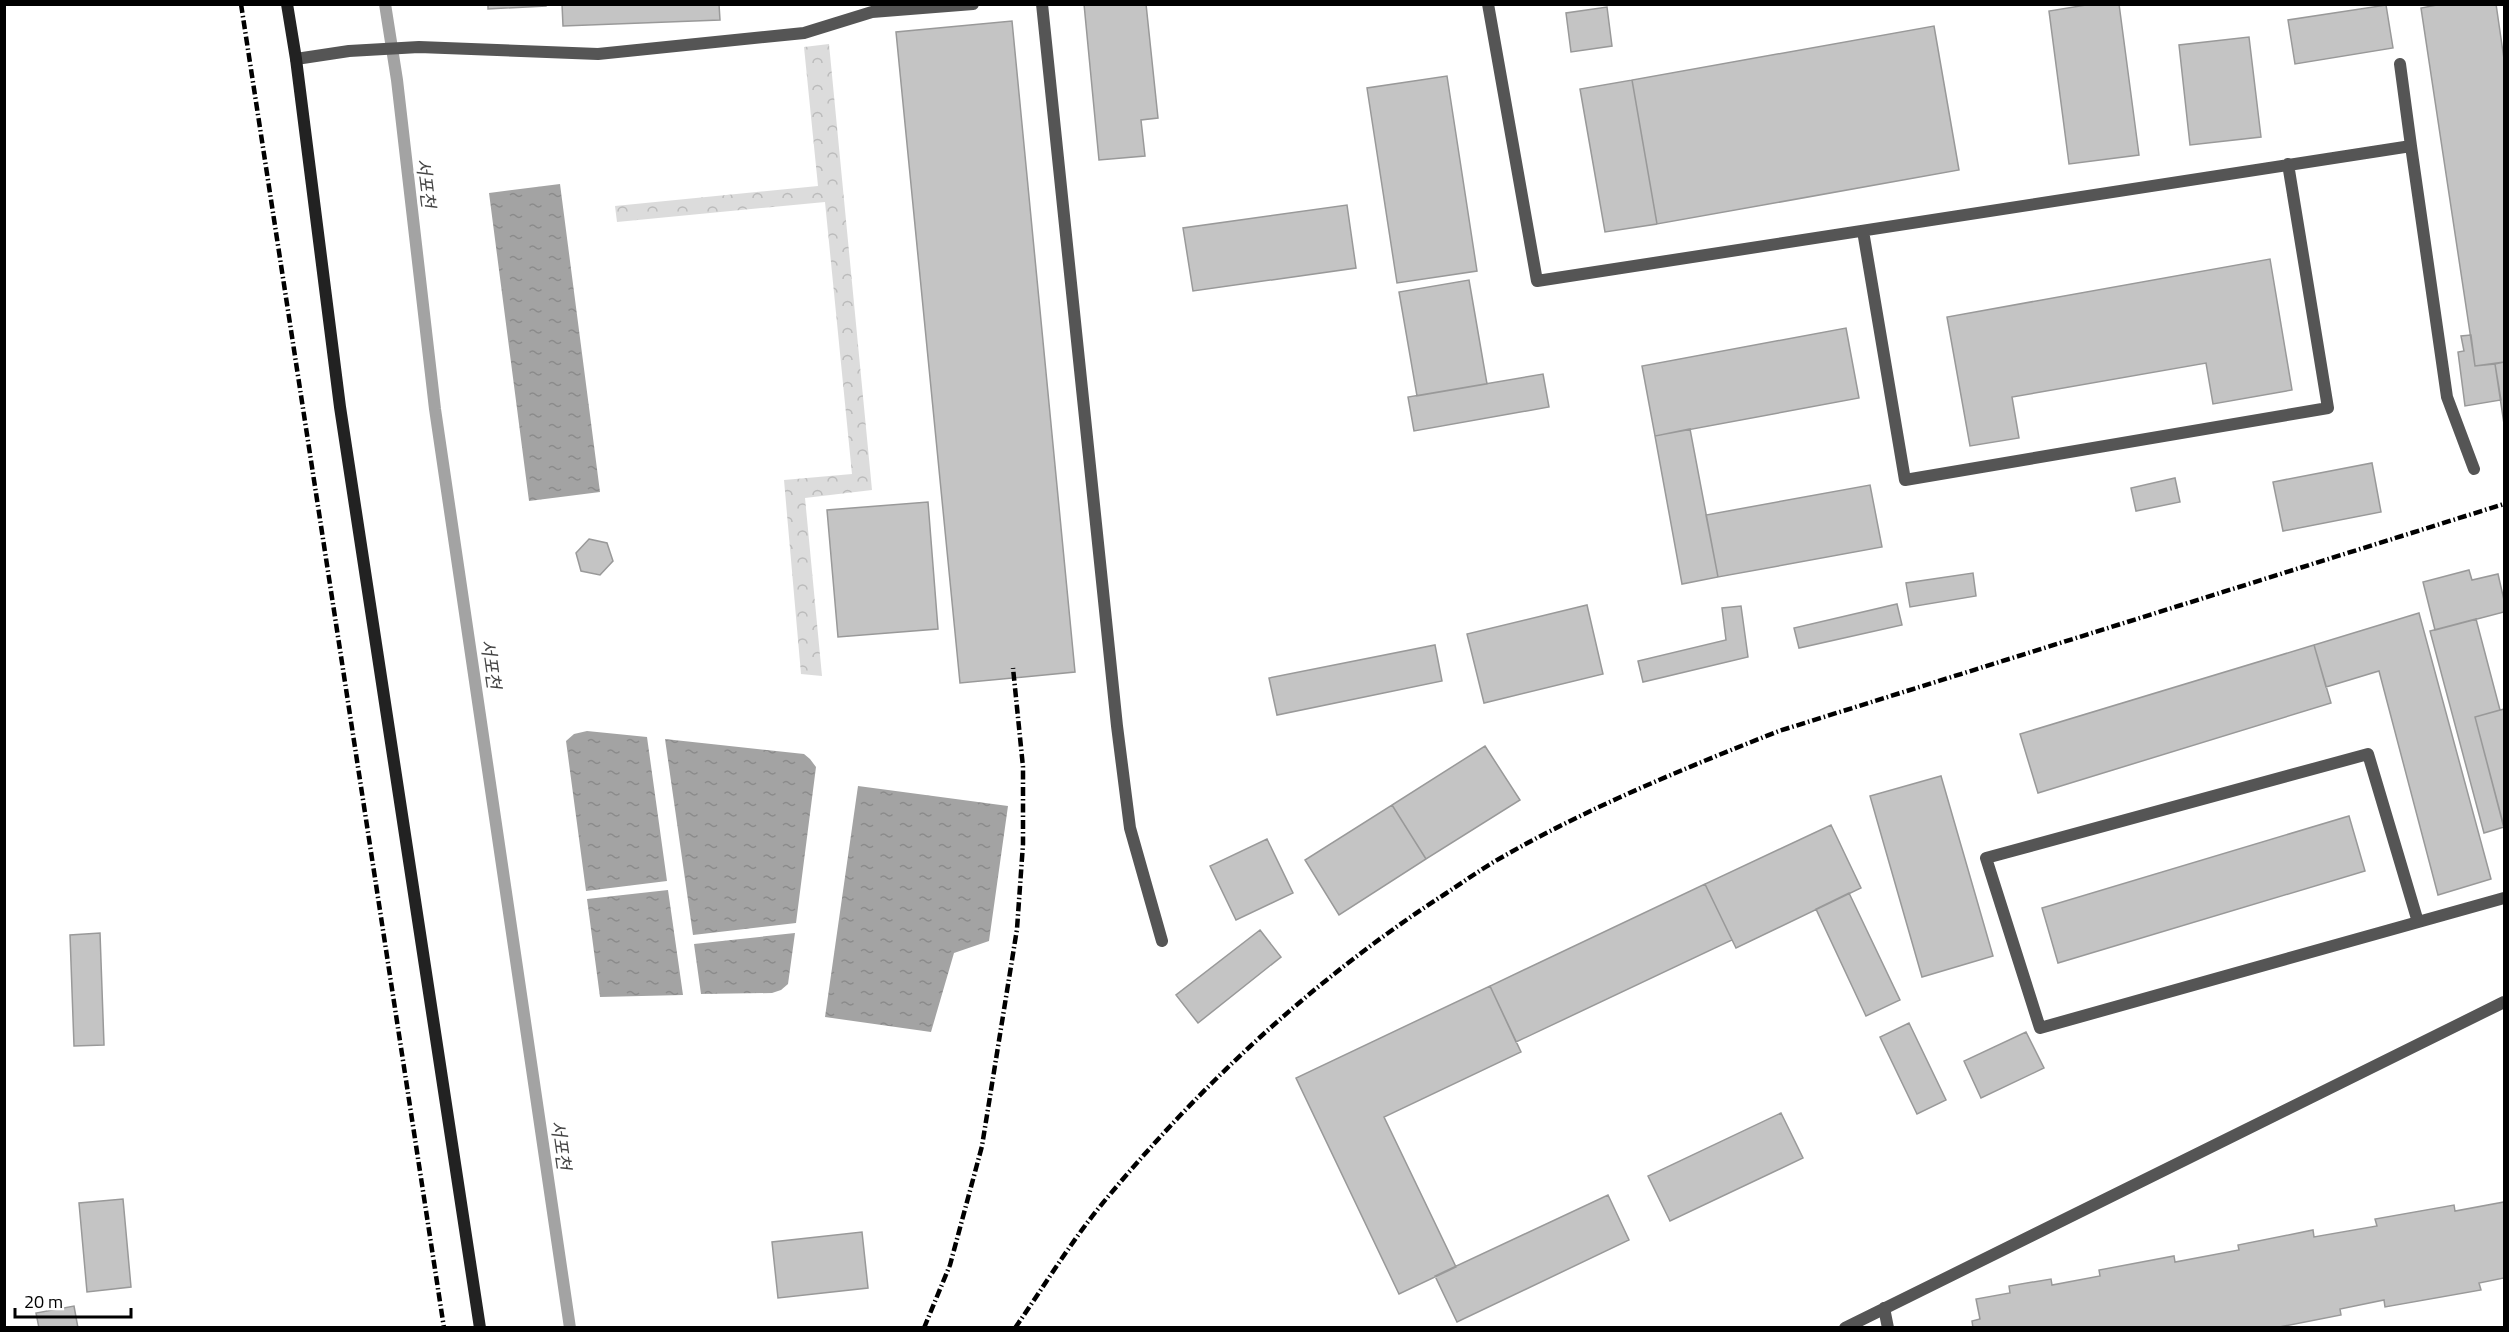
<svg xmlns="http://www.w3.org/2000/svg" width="2509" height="1332" viewBox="0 0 2509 1332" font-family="'Titillium Web','Noto Sans KR',sans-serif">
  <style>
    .forest { fill: url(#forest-crowns) }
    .water { fill: url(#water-ripples) }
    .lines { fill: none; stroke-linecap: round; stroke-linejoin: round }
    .stream { stroke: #a3a3a3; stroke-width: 12 }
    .building { fill: #c4c4c4; stroke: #999; stroke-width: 1.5 }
    .lane { stroke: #555; stroke-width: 12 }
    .street { stroke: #555; stroke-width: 12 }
    .secondary { stroke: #222; stroke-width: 12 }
    .rail { stroke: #000; stroke-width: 4.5; stroke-dasharray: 9 3 1.5 3; stroke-linecap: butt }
    .labels { text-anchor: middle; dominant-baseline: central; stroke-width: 6; stroke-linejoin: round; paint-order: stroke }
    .water-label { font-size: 18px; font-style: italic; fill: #444; stroke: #fff }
  </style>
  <defs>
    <pattern id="forest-crowns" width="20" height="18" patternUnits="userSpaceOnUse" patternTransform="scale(1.5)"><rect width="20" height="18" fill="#dcdcdc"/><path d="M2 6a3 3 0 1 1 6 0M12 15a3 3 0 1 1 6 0" fill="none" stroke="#bbb"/></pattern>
    <pattern id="water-ripples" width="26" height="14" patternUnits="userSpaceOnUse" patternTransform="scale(1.5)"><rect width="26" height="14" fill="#a3a3a3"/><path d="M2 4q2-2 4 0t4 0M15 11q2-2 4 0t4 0" fill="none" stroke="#8b8b8b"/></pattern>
  </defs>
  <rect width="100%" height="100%" fill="#fff"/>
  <path class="forest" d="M829,44L872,490L805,498L822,676L801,674L784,480L852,474L825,202L617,222L615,206L818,186L804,47Z"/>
  <path class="water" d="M560,184L600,492L529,501L489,193Z
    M587,731L647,737L667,881L586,891L566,741L574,734Z
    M665,739L804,754L810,759L816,767L796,923L693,935Z
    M858,786L1008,806L989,941L954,953L931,1032L825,1017Z
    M668,890L683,995L600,997L587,899Z
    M795,933L788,984L781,990L772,993L701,994L694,944Z"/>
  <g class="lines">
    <path class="stream" d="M385,4L397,80L435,409L570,1328"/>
  </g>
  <path class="building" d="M488,4H546V6L488,9Z
    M562,4H719L720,20L563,26Z
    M1084,4H1146L1158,118L1141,120L1145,156L1099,160Z
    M2092,4H2119L2139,155L2069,164L2049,11Z
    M2442,4H2496L2504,59V362L2475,366L2421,8Z
    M2386,5L2393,48L2295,64L2288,20Z
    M1607,7L1612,46L1571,52L1566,13Z
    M1012,21L1075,672L960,683L896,32Z
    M1934,26L1959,170L1657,224L1632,80Z
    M2249,37L2261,137L2190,145L2179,45Z
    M1447,76L1477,271L1397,283L1367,88Z
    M1632,80L1657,224L1605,232L1580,89Z
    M1347,205L1356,268L1193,291L1183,228Z
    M2270,259L2292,390L2213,404L2206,363L2012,397L2019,438L1970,446L1947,317Z
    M1469,280L1487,384L1417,396L1399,292Z
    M1846,328L1859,398L1655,436L1642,366Z
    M2471,335L2475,366L2495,364L2501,400L2465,406L2458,352L2464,351L2461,336Z
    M2504,362V424L2495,364Z
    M1543,374L1549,407L1414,431L1408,397Z
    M1690,429L1718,577L1682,584L1655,436Z
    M2372,463L2381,512L2283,531L2273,482Z
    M2175,478L2180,502L2136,511L2131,488Z
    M1870,485L1882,547L1718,577L1706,515Z
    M928,502L938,629L838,637L827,510Z
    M589,539L607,543L613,561L600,575L581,571L576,553Z
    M2469,570L2472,580L2498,574L2504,600V612L2435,630L2423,582Z
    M1973,573L1976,596L1910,607L1906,583Z
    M1897,604L1902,625L1799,648L1794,628Z
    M1587,605L1603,674L1484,703L1467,634Z
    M1741,606L1748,657L1643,682L1638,661L1726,640L1722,608Z
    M2419,613L2491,879L2438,895L2379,671L2326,687L2314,645Z
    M2476,619L2500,710L2475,717L2504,827L2484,833L2430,631Z
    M1435,645L1442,681L1277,715L1269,678Z
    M2314,645L2331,703L2038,793L2020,734Z
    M2504,709V828L2475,717Z
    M1485,746L1520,800L1426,859L1392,805Z
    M1941,776L1993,956L1922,977L1870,796Z
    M1392,805L1426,859L1339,915L1305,860Z
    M2349,816L2365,871L2058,963L2042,908Z
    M1831,825L1861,888L1736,948L1705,884Z
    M1267,839L1293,893L1236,920L1210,866Z
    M1705,884L1732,940L1516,1042L1490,986Z
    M1849,893L1900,1000L1866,1016L1816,909Z
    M1260,930L1281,957L1198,1023L1176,995Z
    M100,933L104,1045L74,1046L70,935Z
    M1490,986L1521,1052L1384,1117L1456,1267L1399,1294L1296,1078Z
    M1909,1023L1946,1100L1917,1114L1880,1037Z
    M2026,1032L2044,1068L1981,1098L1964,1061Z
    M1781,1113L1803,1158L1670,1221L1648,1176Z
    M1608,1195L1629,1240L1457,1322L1435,1276Z
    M123,1199L131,1287L87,1292L79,1203Z
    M2504,1202V1278L2479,1283L2481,1290L2385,1307L2384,1300L2340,1309L2341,1315L2274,1328H1973L1972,1321L1980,1319L1976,1299L2010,1293L2009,1286L2051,1279L2052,1285L2100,1276L2099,1270L2174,1256L2175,1262L2239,1250L2238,1245L2313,1230L2314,1237L2377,1226L2375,1219L2454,1205L2455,1211Z
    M862,1232L868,1288L778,1298L772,1242Z
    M74,1306L78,1328H39L36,1313Z"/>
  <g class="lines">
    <path class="lane" d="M1042,4L1117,726L1130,828L1162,941
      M1488,4L1537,281L2411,146L2447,397L2474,469
      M296,59L349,51L419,47L598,54L804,33L872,12L973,4
      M2400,64L2411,146
      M1863,231L1905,480L2328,408L2288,164
      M2418,922L2368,754L1986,858L2040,1028L2504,898"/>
    <path class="street" d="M1884,1308L1888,1328
      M1845,1328L2504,1002"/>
    <path class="secondary" d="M287,4L296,59L340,407L480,1328"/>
    <path class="rail" d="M241,4L444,1328
      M924,1328L950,1265L982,1146L1017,929L1023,844V767L1013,668
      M1015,1328C1045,1285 1073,1238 1107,1198C1204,1081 1317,977 1445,894C1465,881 1484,867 1504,856C1592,806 1685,768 1779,731L2504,504"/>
  </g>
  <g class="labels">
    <g class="water-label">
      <text transform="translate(426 183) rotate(83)">서포천</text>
      <text transform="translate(491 664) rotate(82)">서포천</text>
      <text transform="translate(561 1145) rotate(82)">서포천</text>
    </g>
  </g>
  <rect width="2509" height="1332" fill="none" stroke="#000000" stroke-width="12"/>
  <path d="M15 1308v9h116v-9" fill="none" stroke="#000000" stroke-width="3"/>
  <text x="24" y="1308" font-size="18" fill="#000000" stroke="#ffffff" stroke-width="4.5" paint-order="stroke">20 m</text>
</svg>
